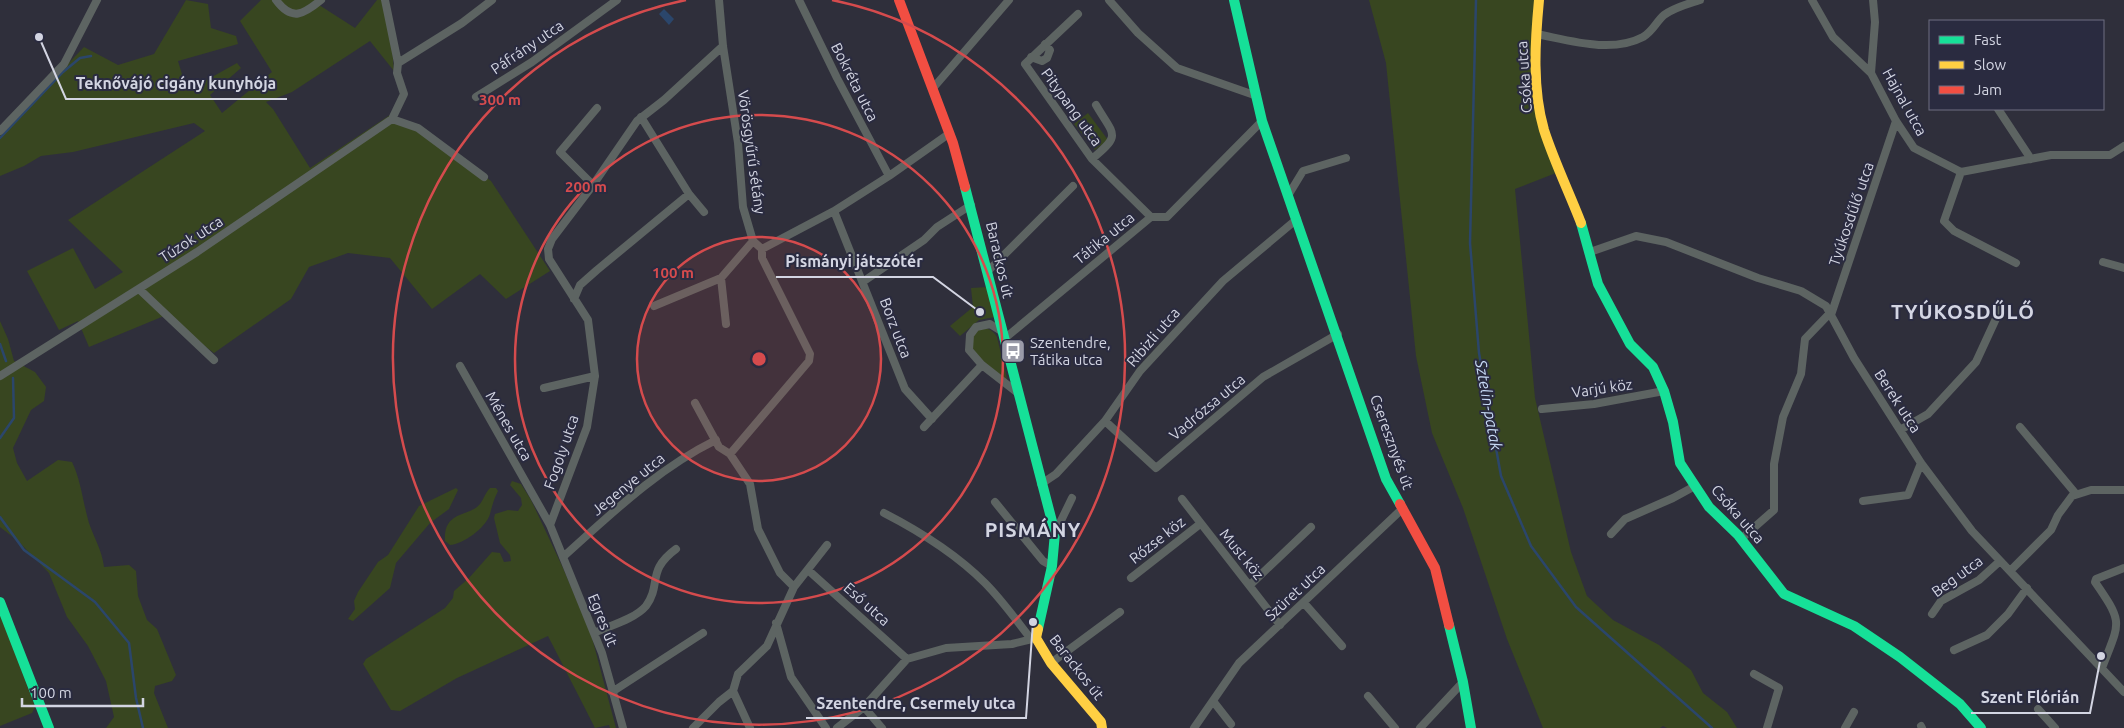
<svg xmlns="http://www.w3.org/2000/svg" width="2124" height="728" viewBox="0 0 2124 728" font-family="Ubuntu,sans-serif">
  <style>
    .green { fill: #384620 }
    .water { fill: #2b466b }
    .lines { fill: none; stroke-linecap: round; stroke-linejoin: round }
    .stream { stroke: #2b466b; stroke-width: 2.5 }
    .street { stroke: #5d6462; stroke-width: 8 }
    .fast { stroke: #16e098; stroke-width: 10 }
    .slow { stroke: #ffcf43; stroke-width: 10 }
    .jam { stroke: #f24e42; stroke-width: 10 }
    .ring { fill: none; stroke: #d54b4d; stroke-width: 2.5 }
    .labels { text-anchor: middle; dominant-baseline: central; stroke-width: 4; stroke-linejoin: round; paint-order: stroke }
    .street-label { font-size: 15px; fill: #d3d5e2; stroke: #2a2b40 }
    .poi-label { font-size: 15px; fill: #d3d5e2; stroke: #2a2b40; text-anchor: start }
    .water-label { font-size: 16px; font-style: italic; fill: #c8dbf6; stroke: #2a2b40 }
    .district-label { font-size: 20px; font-weight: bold; letter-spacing: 1px; fill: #d3d5e2; stroke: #2a2b40 }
    .centre { fill: #d54b4d; stroke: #2a2b40; stroke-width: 2.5 }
    .ring-label { font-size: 15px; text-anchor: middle; font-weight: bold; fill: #d54b4d; stroke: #2a2b40; stroke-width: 4; stroke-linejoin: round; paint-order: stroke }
    .leader { fill: none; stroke: #d3d5e2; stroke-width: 2 }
    .callout-dot { fill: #d3d5e2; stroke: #2a2b40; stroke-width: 2 }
    .callout-label { font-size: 16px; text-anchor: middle; font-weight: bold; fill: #d3d5e2; stroke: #2a2b40; stroke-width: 4; stroke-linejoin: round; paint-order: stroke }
  </style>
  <rect width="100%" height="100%" fill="#2f2f3b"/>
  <path class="green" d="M186,0L208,4L211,28L236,36L238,44L178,61L187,91L237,63L241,68L210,95L222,113L272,72L240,21L261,0H317L316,3L355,28L377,0H388L394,71L370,41L292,92L266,102L273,109L310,168L390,115L419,129L491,181L550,271L506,299L480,274L432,309L390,258L348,253L309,267L291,299L214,353L164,316L89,347L78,321L59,330L27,271L73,248L95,289L123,272L68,220L205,131L194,123L73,152L41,156L24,166L0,176V135L84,47L118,65L154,54Z
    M1369,0H1539L1537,89L1561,171L1515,189L1535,398L1571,552L1587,596L1613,620L1659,645L1691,670L1703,693L1727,712L1737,728H1667L1663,726L1660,728H1543L1507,639L1463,508L1432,433L1416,356L1386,63Z
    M1088,113L1108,140L1095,150L1074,124Z
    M988,287L995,317L979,320L960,336L950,326L973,307L971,288Z
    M0,321L8,339L14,361L35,372L46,387L44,401L31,410L13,448L17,463L27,481L58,460L72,462C81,480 83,503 89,523C94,538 102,550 104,567L129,565L136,571L138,596L147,620L157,629L176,675L172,681L155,686L154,693L168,728H106L114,717L106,681L88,646L67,617L49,573L18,541L0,527Z
    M979,328C988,328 992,329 997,337L1008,383L981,359L972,348L973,333Z
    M512,481L521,484L531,500L563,568L591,634L616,728H610L609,725L595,728L548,636L457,678L400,711L391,710L363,664L366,659L445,608L453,598L454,591L469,578L492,552L500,553L504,562L511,561L510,555L500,543L494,518L495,514L508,510L518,511L522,505L521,498L510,485Z
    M456,488L458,490L449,509L430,523L396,563L390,588L353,621L348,619L355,609L354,601L358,592L378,562L388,555L419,506Z
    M490,488H496L498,491C494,499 492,506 490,514C486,528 463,544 450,545L445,541C443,510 470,517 480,504C484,499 485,493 490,488Z
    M0,613L35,707L32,713L0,726Z"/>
  <path class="water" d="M664,9L674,19L669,25L659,14Z"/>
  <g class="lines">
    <path class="stream" d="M1476,0L1470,243L1479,353L1501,476L1531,546L1576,607L1712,728
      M0,138L63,72L80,58L91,56
      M0,344L6,361
      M0,438L14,418L13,378
      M0,517L24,550L95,602L129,643L136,698L143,728"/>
    <path class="street" d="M276,0C292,22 304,14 321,0
      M719,0L723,46L738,143L743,207L753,241L762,249V258L810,354L809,361L730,454
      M799,0L837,78L889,176
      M1109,0L1138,33L1177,68L1257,96
      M1812,0L1833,37L1871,73
      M1873,0L1875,22L1871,73L1896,121L1914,148L1961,172L2051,155H2110L2124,146
      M1078,14L1025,64L1092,159L1151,217
      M1536,34C1568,40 1611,54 1643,37C1653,31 1656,22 1664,15C1675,7 1688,4 1700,0
      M1031,57L1042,61L1047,58L1050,50L1045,44
      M398,63L462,23L492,0
      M934,87L1009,0
      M476,97L532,62L617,0
      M1998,109L2031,159
      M641,117L689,194L704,212
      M392,119L418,128L484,177
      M0,131L64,64L97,0
      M1092,159C1122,134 1114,136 1096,105
      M1961,172L1944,221L1954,231L2016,263
      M593,185L560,152L597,108
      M1289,194L1303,171L1346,158
      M834,211L889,176L950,133
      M762,249L834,211L905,389L932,419
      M1590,252L1636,236L1666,242L1758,278L1801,291L1826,306L1854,358L1921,463L1972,531L2124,692
      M2103,262L2124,268
      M988,271L1073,186
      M864,281L924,240L937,227L971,205
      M139,289L214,360
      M574,299L580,285L597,270L689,194
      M654,306L721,278
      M1831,315L1896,121
      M726,324L721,278L753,241
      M1001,331L990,324L976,327L970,335L969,350L982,365L1018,393
      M1004,339L1151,217H1167L1262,121
      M460,366L550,525L602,653L623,728
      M0,376L197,252L392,119L404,94L397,73L398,63L385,0
      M544,388L595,376
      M695,403L719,447L730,454L750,484L758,529L780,573L794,587
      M1542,409L1594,404L1664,391
      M1105,421L1156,468L1263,377L1338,334
      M924,427L982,365
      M2020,427L2076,494
      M1900,430L1928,414L1976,362L2000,310
      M1041,484L1056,474L1105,421L1140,371L1223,281L1297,219
      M1182,499L1280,625
      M1863,501L1908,495L1921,463
      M995,502L1043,561L1052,566
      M884,513C921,532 955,553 985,583C1002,600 1016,620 1031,639
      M550,525L587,427L595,376L588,320L549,259L548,249L552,239L593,185L637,121L664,100L723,46
      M1055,533L1072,498
      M1611,534L1625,519L1673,498L1695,486
      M1741,539L1774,510V464L1783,417L1801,374L1805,339L1830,313
      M563,557C611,514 657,469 716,440
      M808,570L907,659
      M2011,570L2051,530L2058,515L2072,496L2091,490H2124
      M1131,578L1200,524
      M1250,585L1311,527
      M1304,603L1342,646
      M1932,614L1941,601L1979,580L2000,561
      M776,623L791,677L826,728
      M594,633C609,626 635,619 646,606C662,584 646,571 676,549
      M1954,650L1987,635L2008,614L2027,588
      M1051,663L1120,612
      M2102,668C2120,621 2124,624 2095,582L2096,579L2124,568
      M1754,674L1779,688L1767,728
      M733,691L750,728
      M612,692L703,633
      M1368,696L1395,728
      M1213,701L1231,724
      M864,707L882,728
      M2038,709L2055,728
      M1921,726L1922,728
      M693,728L719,702L733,691L738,674L767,646L794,587L827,545
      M837,728L864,707L907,659L946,648L1012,644L1036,638
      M1194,728L1239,663L1402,509
      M1420,728L1463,682
      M1845,728L1854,712"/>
    <path class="fast" d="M1234,0L1262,121L1386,479L1400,504
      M965,187L1055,533L1052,566L1038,629
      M1581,223L1598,284L1630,344L1653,367L1664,391L1673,422L1680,463L1709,507L1738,535L1784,594L1854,626L1900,657L1960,704L1981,728
      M0,602L49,728
      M1449,625L1463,682L1471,728"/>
    <path class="slow" d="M1539,0C1535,42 1532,89 1544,130C1554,161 1569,192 1581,223
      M1038,629L1036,638L1051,663L1101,722L1102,728"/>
    <path class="jam" d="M899,0L953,143L965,187
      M1400,504L1435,568L1449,625"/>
  </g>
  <circle cx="759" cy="359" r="122" fill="#d54b4d" fill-opacity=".12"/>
  <g class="ring">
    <circle cx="759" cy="359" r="122"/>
    <circle cx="759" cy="359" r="244"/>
    <path d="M832 0A366 366 0 1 1 686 0"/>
  </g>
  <defs>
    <symbol id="bus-square" viewBox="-11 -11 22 22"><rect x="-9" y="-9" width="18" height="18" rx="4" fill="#9a9ba8" stroke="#2a2b40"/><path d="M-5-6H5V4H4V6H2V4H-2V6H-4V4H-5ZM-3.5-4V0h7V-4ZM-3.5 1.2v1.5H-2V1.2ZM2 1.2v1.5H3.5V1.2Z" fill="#fff"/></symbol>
  </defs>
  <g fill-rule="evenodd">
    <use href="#bus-square" x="999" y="337" width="28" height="28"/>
  </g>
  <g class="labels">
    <g class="street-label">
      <text transform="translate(527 47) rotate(-34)">Páfrány utca</text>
      <text transform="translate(1524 77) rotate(-94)">Csóka utca</text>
      <text transform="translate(855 82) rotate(63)">Bokréta utca</text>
      <text transform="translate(1905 102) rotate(61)">Hajnal utca</text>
      <text transform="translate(1072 107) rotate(54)">Pitypang utca</text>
      <text transform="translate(752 152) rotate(82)">Vörösgyűrű sétány</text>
      <text transform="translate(1851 214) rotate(-71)">Tyúkosdűlő utca</text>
      <text transform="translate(1104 238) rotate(-39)">Tátika utca</text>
      <text transform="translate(191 239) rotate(-33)">Túzok utca</text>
      <text transform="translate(1000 260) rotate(77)">Barackos út</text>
      <text transform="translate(896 328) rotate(69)">Borz utca</text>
      <text transform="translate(1153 337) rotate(-49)">Ribizli utca</text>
      <text transform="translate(1602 388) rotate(-8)">Varjú köz</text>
      <text transform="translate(1898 401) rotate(57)">Berek utca</text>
      <text transform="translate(1207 407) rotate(-40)">Vadrózsa utca</text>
      <text transform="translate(509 426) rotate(60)">Ménes utca</text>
      <text transform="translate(1392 442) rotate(70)">Cseresznyés út</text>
      <text transform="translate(561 452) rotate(-71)">Fogoly utca</text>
      <text transform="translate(628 484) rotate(-39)">Jegenye utca</text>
      <text transform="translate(1738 514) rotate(49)">Csóka utca</text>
      <text transform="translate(1157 540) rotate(-38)">Rőzse köz</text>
      <text transform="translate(1242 554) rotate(51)">Must köz</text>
      <text transform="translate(1957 576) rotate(-36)">Beg utca</text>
      <text transform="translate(1295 592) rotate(-43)">Szüret utca</text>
      <text transform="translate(867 604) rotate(42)">Eső utca</text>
      <text transform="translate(603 620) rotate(68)">Egres út</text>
      <text transform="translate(1077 667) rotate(52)">Barackos út</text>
    </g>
    <g class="poi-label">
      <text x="1030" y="342">Szentendre,<tspan x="1030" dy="17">Tátika utca</tspan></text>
    </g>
    <g class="water-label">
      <text transform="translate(1489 405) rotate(80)">Sztelin-patak</text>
    </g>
    <g class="district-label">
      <text x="1963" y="311">TYÚKOSDŰLŐ</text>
      <text x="1033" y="529">PISMÁNY</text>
    </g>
  </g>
  <circle cx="759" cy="359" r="8" class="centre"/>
  <g class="ring-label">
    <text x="500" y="105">300 m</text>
    <text x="586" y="192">200 m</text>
    <text x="673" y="278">100 m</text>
  </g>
  <path class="leader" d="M39 37L66 99H287M980 312L933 277H776M2101 656L2090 713H1971M1033 622L1026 718H806"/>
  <g class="callout-dot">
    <circle cx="39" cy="37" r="5"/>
    <circle cx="980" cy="312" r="5"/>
    <circle cx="2101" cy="656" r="5"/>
    <circle cx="1033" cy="622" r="5"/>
  </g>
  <g class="callout-label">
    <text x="176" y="89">Teknővájó cigány kunyhója</text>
    <text x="854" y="267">Pismányi játszótér</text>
    <text x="2030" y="703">Szent Flórián</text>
    <text x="916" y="709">Szentendre, Csermely utca</text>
  </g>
  <rect x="1929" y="20" width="175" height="90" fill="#2a2b40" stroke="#6e6f81"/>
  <rect x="1939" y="36" width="25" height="8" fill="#16e098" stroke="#6e6f81"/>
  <text x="1974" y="45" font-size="15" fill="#d3d5e2">Fast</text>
  <rect x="1939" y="61" width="25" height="8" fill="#ffcf43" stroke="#6e6f81"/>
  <text x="1974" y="70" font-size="15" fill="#d3d5e2">Slow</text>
  <rect x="1939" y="86" width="25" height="8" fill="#f24e42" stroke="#6e6f81"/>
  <text x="1974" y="95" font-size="15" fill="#d3d5e2">Jam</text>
  <path d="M22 698v8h121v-8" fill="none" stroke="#d3d5e2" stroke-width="2.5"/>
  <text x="30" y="698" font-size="15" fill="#d3d5e2" stroke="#2a2b40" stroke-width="4" paint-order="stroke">100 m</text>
</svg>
